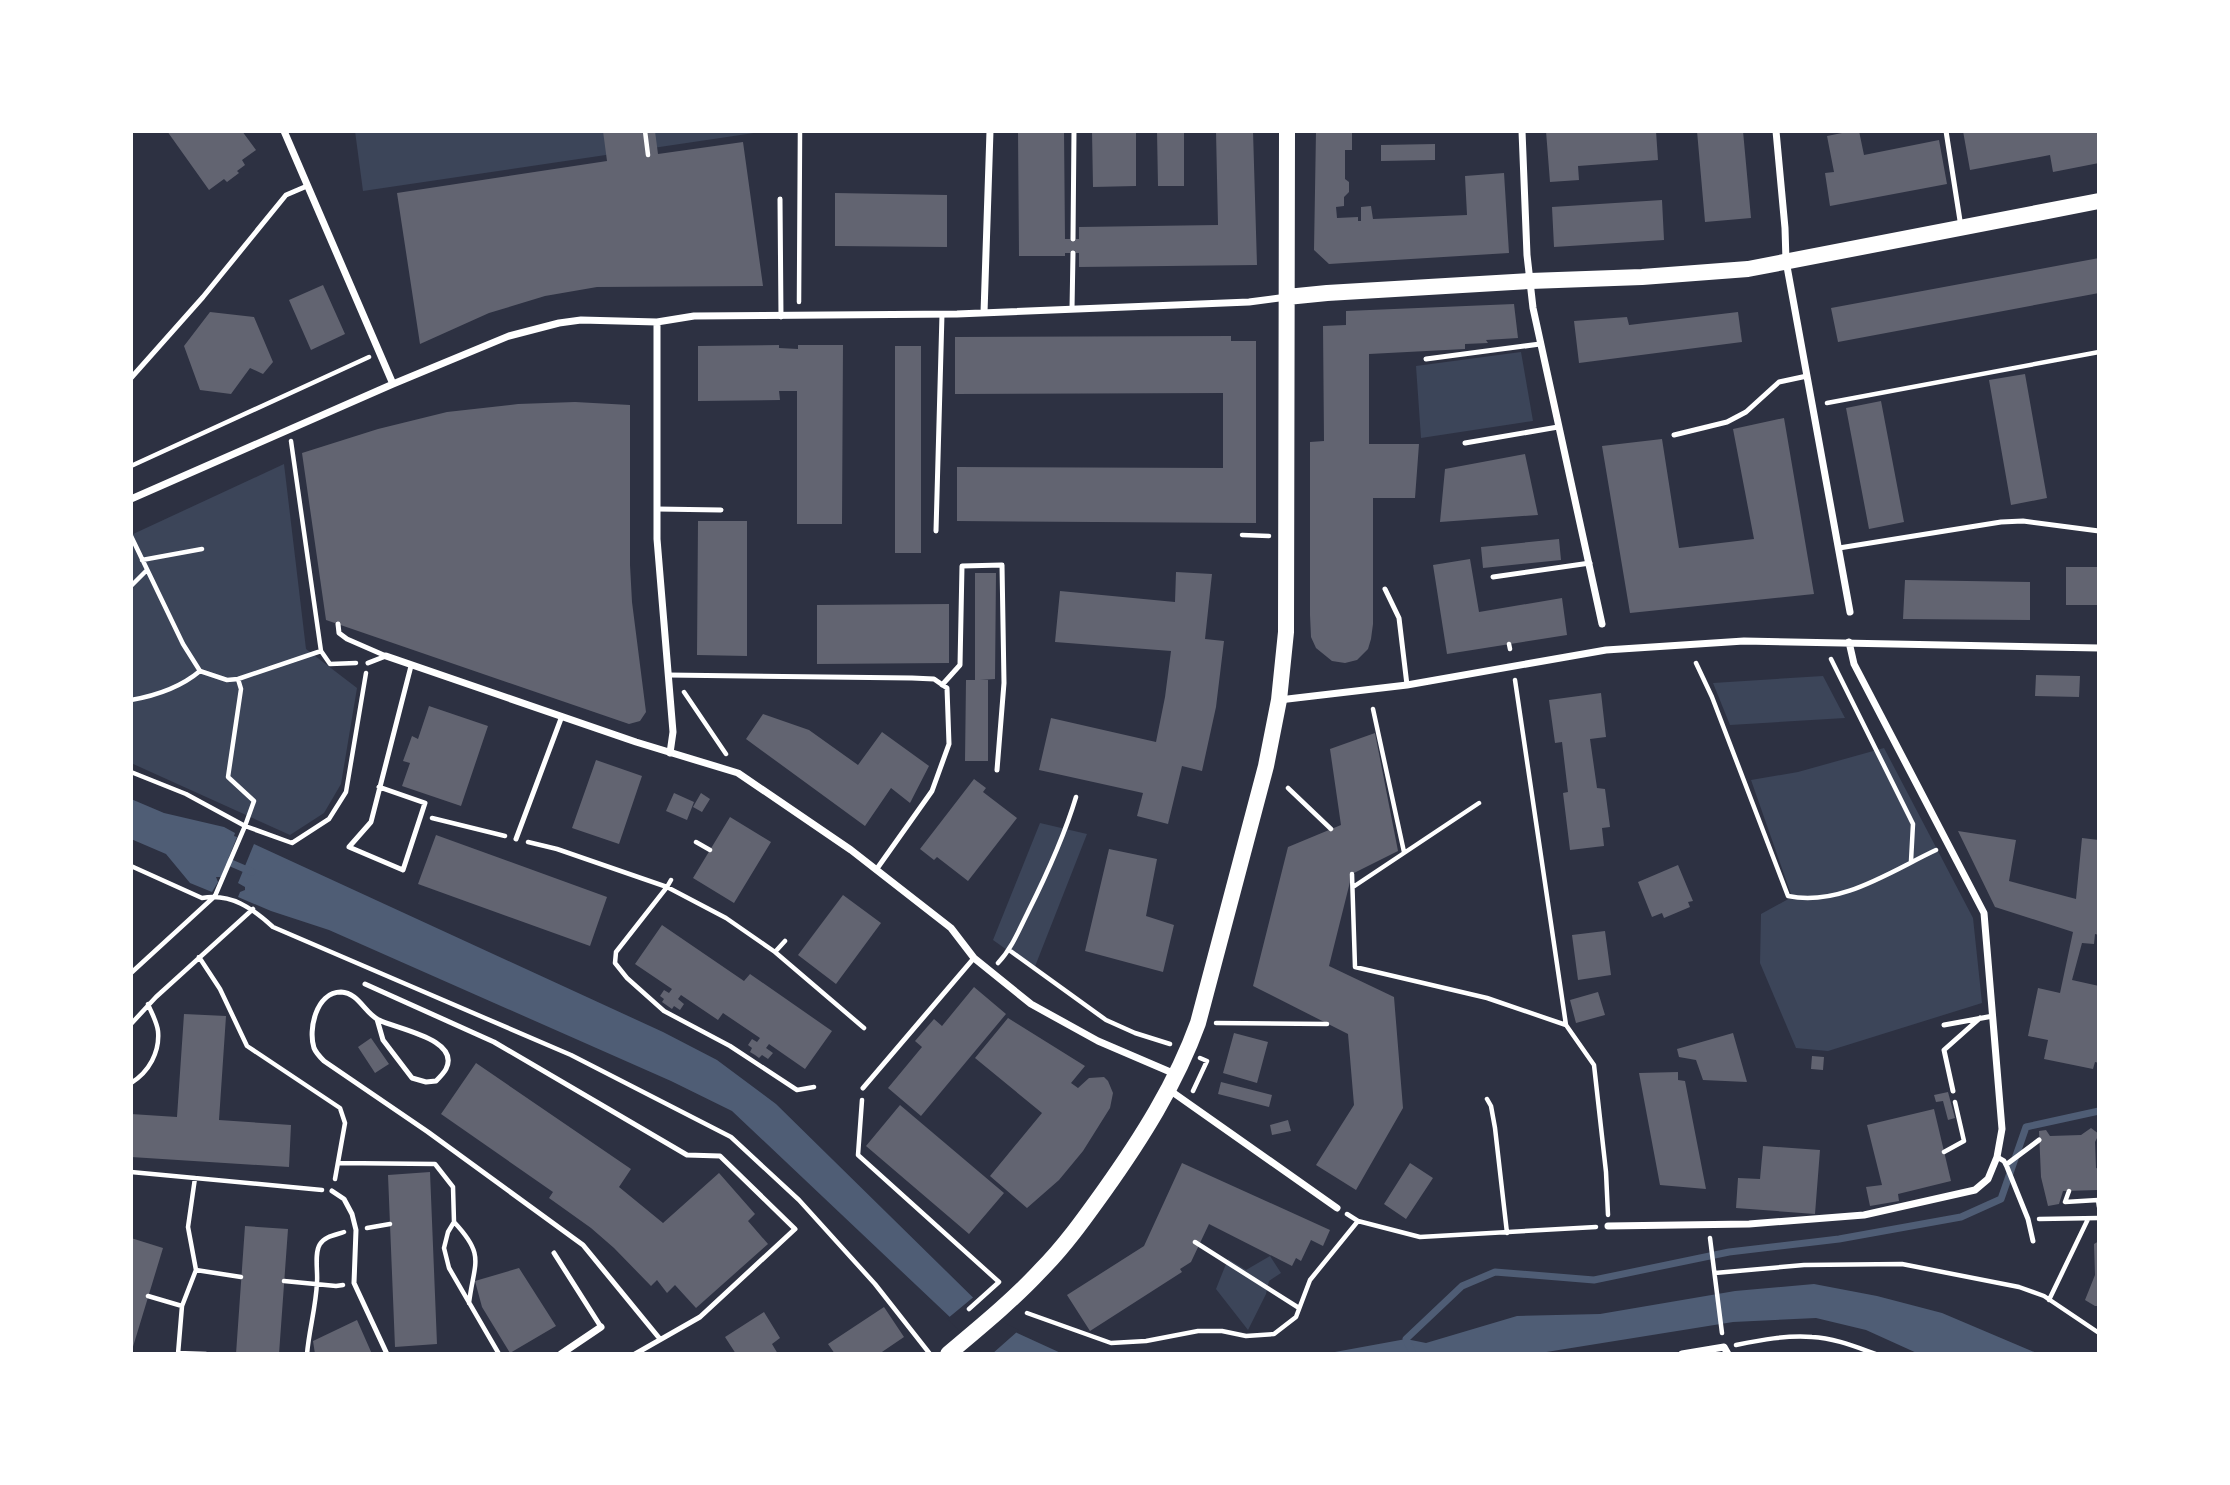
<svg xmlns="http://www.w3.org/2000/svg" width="2230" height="1485" viewBox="0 0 2230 1485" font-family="Helvetica,sans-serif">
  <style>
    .green { fill: #3c4559 }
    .water { fill: #4f5d75 }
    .pier { fill: #2d3142 }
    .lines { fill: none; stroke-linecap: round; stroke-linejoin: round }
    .stream { stroke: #4f5d75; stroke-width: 7 }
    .building { fill: #626471 }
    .path { stroke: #fff; stroke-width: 4.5 }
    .service { stroke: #fff; stroke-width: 5 }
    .minor { stroke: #fff; stroke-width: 7 }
    .primary { stroke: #fff; stroke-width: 16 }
  </style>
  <rect width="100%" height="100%" fill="#2d3142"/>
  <path class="green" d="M355,131H768L363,191Z
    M1521,352L1533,421L1421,438L1416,366Z
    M284,464L306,649L357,688L341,784L324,813L290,835L131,763V535Z
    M1823,676L1845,718L1730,725L1713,683Z
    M1884,748L1973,918L1982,1003L1828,1051L1796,1048L1760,963L1761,914L1792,897L1751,780L1798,772Z
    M1040,823L1087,834L1034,969L993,940Z
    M1270,1256L1281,1273L1269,1281L1266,1294L1248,1330L1216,1289L1228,1259L1246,1270Z"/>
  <path class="water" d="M131,799L164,813L224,827L235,833L234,836L237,837L221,877H216L218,882L212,892L190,883L166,854L131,839Z
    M254,844L663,1032L717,1060L776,1104L1002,1326L1063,1354H989L732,1111L671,1081L329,930L271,911L238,897L240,892L245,890V887L238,883Z
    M1814,1284L1877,1296L1942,1313L2039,1354H1919L1866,1330L1816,1318L1733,1322L1534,1354H1324L1406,1339L1426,1343L1517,1316L1600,1314L1735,1291Z"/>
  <path class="pier" d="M976,1295L1005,1323L1019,1330L992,1354H984L947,1319Z"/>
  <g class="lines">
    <path class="stream" d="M224,860L252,872
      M1413,1354L1406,1339L1462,1286L1495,1272L1594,1280L1729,1252L1839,1239L1961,1217L2001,1199L2026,1127L2099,1111"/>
  </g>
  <path class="building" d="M167,131H242L256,150L242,160L245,165L237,171L239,173L227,182L224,179L209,190Z
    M603,131H655L658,154L743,142L763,286L597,287L545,296L489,313L420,344L397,193L607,161Z
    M1018,131H1064L1065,239H1079V227L1218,225L1216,131H1253L1257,265L1079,267V253H1065V256H1019Z
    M1092,131H1136V186L1093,187Z
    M1157,131H1184V186H1158Z
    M1316,131H1352V150H1345V179L1349,182V192L1344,197V206L1336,207L1337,218L1358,217V221H1361V207L1371,206L1373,219L1467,215L1465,176L1504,173L1509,253L1329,264L1314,250Z
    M1546,131H1656L1658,160L1578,166L1579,180L1550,182Z
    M1697,131H1743L1751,218L1705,222Z
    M1852,131H1859L1864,155L1939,140L1947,184L1830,206L1825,173L1834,172L1827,136Z
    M1963,131H2099V163L2053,172L2050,155L1970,170Z
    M1435,144V160L1381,161V145Z
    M835,193L947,195V247L835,246Z
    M1662,200L1664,240L1554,247L1552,207Z
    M2099,258V293L1838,342L1831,308Z
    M323,285L345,334L311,350L289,300Z
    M1514,304L1518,338L1486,340L1488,343L1465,344V349L1369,354V444H1419L1415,498H1373V624L1371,639L1368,649L1357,660L1345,663L1332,661L1316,648L1311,637L1310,615V442L1324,441L1323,326L1346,325V311Z
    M210,312L254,317L273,362L263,374L250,368L231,394L200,390L184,346Z
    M1738,312L1742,342L1579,363L1574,321L1627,317L1629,325Z
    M1231,336V341H1256V523L957,521V467L1223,468V393L955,394V337Z
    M779,345V348L798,349V345H843L842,524H797V391H779L780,400L698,401V346Z
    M895,346H921V553H895Z
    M2025,374L2047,498L2011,505L1989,380Z
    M1881,401L1904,522L1869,529L1846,408Z
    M575,402L630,405V565L632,602L646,712L640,721L629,724L326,620L302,453L378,429L447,412L518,404Z
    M1784,418L1814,594L1630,613L1602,446L1662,439L1679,548L1754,539L1733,429Z
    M1525,454L1538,515L1440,522L1445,469Z
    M698,521H747V656L697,655Z
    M1559,539L1561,560L1483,568L1481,547Z
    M1470,559L1479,612L1562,598L1567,635L1447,654L1433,565Z
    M2066,567H2099V605H2066Z
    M1176,572L1212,574L1205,639L1224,641L1216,707L1202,771L1182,766L1168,824L1137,816L1143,793L1039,770L1051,718L1156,742L1165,697L1171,651L1055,642L1060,591L1175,602Z
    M975,573H996L995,679L980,680H988V761H965L966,680H975Z
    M1905,580L2030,582V620L1903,619Z
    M949,604V663L817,664V605Z
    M2036,675L2080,676L2079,697L2035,696Z
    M1601,693L1606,737L1590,739L1597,788L1605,789L1610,827L1602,828L1604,846L1570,850L1563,793L1568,792L1562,742L1555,743L1549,700Z
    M429,706L488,726L461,806L402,786L410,763L403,761L412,736L418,739Z
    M763,714L809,730L858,765L882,732L929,766L910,803L891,788L865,826L746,739Z
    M1375,733L1398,851L1352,874L1329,966L1394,997L1403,1108L1356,1190L1316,1165L1354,1105L1348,1034L1253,986L1288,847L1341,825L1330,749Z
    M596,760L642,776L619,844L572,828Z
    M974,779L986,788L983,792L1017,818L968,881L937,857L934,860L920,849Z
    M674,793L694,802L687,820L666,811Z
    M701,793L710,799L702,812L693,807Z
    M730,817L771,842L734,903L693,878Z
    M1958,831L2016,840L2009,881L2076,899L2082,838L2099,840V935L2095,934L2094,944L2082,943L2072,980L2099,986V1063L2095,1062L2093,1069L2044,1059L2048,1040L2028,1036L2038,988L2060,993L2073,932L1995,907Z
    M436,835L607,897L590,946L418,884Z
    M1109,849L1157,859L1146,916L1174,925L1163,972L1085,951Z
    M1678,865L1693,901L1688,902L1690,907L1664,918L1662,913L1652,917L1638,882Z
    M843,895L881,923L836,984L798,955Z
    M662,925L744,981L750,974L832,1031L805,1069L769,1044L766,1048L773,1053L768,1059L762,1055L759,1058L755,1055L750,1052L752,1048L748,1045L752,1039L757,1042L760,1038L723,1013L718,1020L681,995L678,999L684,1004L680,1010L674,1006L672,1009L662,1002L664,999L660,996L664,990L669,993L672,989L635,964Z
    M1605,931L1611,975L1578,980L1572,935Z
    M974,987L1006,1014L921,1116L888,1088L922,1047L915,1041L934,1019L942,1026Z
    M1598,992L1605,1015L1576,1023L1570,1000Z
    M184,1014L226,1016L219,1120L291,1125L289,1167L131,1157V1114L177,1117Z
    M1008,1018L1085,1066L1071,1083L1078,1088L1089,1078L1104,1077L1108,1081L1113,1093L1110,1108L1083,1151L1059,1180L1027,1208L990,1176L1042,1113L975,1058Z
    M1234,1033L1268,1042L1257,1083L1223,1073Z
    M1733,1033L1747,1082L1703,1080L1696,1060L1679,1057L1677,1049Z
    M371,1038L389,1064L375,1073L358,1047Z
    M1812,1056L1824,1057L1823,1070L1811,1069Z
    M476,1063L631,1169L619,1187L663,1223L719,1173L755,1214L748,1221L768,1244L696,1308L675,1285L667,1293L657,1280L651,1286L614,1248L591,1228L549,1198L553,1192L441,1114Z
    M1678,1072V1080L1685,1081L1706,1189L1660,1185L1639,1073Z
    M1221,1082L1272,1095L1269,1107L1218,1094Z
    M1948,1092L1955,1118L1948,1120L1943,1101L1936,1102L1934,1095Z
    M900,1105L1004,1193L969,1234L866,1146Z
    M1934,1109L1951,1181L1898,1194L1899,1201L1870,1206L1866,1187L1882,1185L1867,1125Z
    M1288,1120L1291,1131L1272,1135L1270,1125Z
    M2091,1128L2099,1134L2095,1142L2096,1168L2099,1169V1190L2063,1191L2059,1204L2048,1206L2041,1177L2039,1131L2046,1130L2050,1136L2081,1135Z
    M1763,1146L1820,1150L1815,1214L1736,1208L1738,1178L1760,1179Z
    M1182,1163L1330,1230L1323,1246L1311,1240L1301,1261L1296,1258L1292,1266L1209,1224L1191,1262L1180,1269L1182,1272L1090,1331L1067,1295L1144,1246Z
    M1410,1163L1433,1178L1406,1219L1384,1204Z
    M430,1172L437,1344L395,1347L388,1175Z
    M245,1226L288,1229L279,1354H236Z
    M131,1238L163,1248L132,1350H131Z
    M2099,1241V1306H2095L2085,1300L2095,1275L2094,1244Z
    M519,1268L556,1326L510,1353L482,1307L475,1281Z
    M884,1307L904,1337L879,1354H835L828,1344Z
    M764,1312L780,1338L772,1344L778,1354H736L725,1337Z
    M357,1320L372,1354H315L313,1341Z"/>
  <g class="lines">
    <path class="path" d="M645,131L648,155
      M799,302L800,131
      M1827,403L2099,352
      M291,441L321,651L330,664L356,663
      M131,466L369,357
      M1242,535L1269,536
      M131,536L183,644L200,671L227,680L238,679L321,651
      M142,560L202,549
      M131,586L147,570
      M1509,644L1510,649
      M1831,659L1913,824L1911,861
      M1696,663L1712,697L1788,896C1840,907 1891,871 1936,850
      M1515,680L1566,1025L1594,1065L1606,1172L1608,1215
      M684,692L726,754
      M131,700C154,696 181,687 200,671
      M1373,709L1404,852
      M131,772L186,794L245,826L292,843L329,819L346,792L366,673
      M1288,788L1331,829
      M432,818L505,836
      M528,842L557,849L667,887L671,880
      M696,842L710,850
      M131,866L202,898C231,893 252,908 273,927L571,1055L731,1137L799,1200L875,1284L930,1354
      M1352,874L1355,967L1487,998L1566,1025
      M1353,887L1479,803
      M1009,950L1106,1020L1135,1033L1170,1044
      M775,952L785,941
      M199,957L220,989L247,1046L340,1108L345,1123L335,1179
      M998,963C1012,948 1019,930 1028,912C1047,874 1064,837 1076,797
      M131,973L215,896L245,826L254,801L228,777L241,689L238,679
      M1216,1023L1327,1024
      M131,1024L156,997L253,909
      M131,1083C149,1072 160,1052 158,1031C157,1022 151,1012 148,1004
      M814,1087L797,1090L730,1046L664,1011L627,978L615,963L616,952L667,887L726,918L775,952L864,1028
      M1193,1091L1207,1061L1200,1058
      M1487,1099L1491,1106L1495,1128L1507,1233
      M862,1100L858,1155L999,1282L969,1309
      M1944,1152L1964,1141L1955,1102
      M338,1163L435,1164L453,1187L454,1222L448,1232L444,1248L449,1268L499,1354
      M131,1172L322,1190
      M2069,1191L2065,1202L2098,1200L2099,1207
      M1347,1214L1358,1221L1420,1237L1596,1227
      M2039,1219L2099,1218
      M454,1222C486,1256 474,1262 469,1303
      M367,1228L390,1224
      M1710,1238L1722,1333
      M1195,1242L1299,1308
      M196,1270L241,1277
      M1715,1273L1804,1265L1902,1264L2019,1287L2044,1296L2099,1333
      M284,1281L336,1286L343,1285
      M148,1296L182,1306
      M2049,1300L2088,1219
      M1027,1313L1111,1343L1146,1341L1198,1331H1222L1246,1336L1274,1334L1296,1317L1310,1280L1358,1221
      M1736,1345C1761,1340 1786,1335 1812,1337C1834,1338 1856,1347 1876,1354
      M178,1353L206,1354
      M178,1354L182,1306L196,1270L188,1227L195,1178
      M307,1354C309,1330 316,1307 317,1282C318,1272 314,1253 320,1244C325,1236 336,1235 344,1232"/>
    <path class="service" d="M1946,131L1961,227
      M780,199L781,317
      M1073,239L1074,131
      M1072,309L1073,253
      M1426,359L1540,344
      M131,378L203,297L286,195L307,186
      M1674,435L1727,422L1746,412L1779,382L1807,376
      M1465,443L1558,427
      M657,509L721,510
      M936,531L942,314
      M1839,548L2001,522L2023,521L2099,531
      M1493,577L1590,563
      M1385,589L1399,618L1407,685
      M338,624L339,633L347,639L386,656
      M368,663L386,656
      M668,675L912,678L934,679L947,688L949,744L932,791L876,870
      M942,685L960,665L962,566L1002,565L1004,683L997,770
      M379,787L425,803L403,870L349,847L371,822L411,666
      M516,839L562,716
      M365,984L494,1042L687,1155L720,1156L795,1229L700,1317L635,1354
      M377,1019L383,1040L412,1078L426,1082L436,1081C439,1078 444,1073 446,1069C461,1039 396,1029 379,1020C365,1014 359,993 341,992C316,992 308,1030 314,1048C316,1053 321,1058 324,1061L428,1132L583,1245L660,1339
      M1944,1025L1993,1016
      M863,1088L974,958
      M1953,1091L1944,1050L1980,1018
      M1997,1157L2004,1161L2007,1167L2028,1219L2033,1241
      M2007,1164L2039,1140
      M332,1191L344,1199L352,1214L356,1230L354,1283L387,1354
      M554,1253L601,1327"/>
    <path class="minor" d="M284,131L393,384
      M1522,131L1527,255L1533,308L1602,624
      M1776,131L1785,228L1786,261L1850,612
      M984,313L990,131
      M657,322V539L673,732L670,753
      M131,499L393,384L509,336L559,323L581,320L657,322L694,316L957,314L1249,302L1287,297
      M386,656L636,742L738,773L851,850L951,928L974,958L1031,1004L1098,1041L1175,1074
      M1279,700L1407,685L1606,650L1744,641L2099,648
      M1168,1089L1337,1208
      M1608,1226L1749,1224L1864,1215L1975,1190L1988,1179L1997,1157L2002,1129L1984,913L1854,664L1849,642
      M561,1354L601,1327
      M1682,1354L1724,1347L1728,1354"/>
    <path class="primary" d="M1287,297L1327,293L1530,281L1642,277L1748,269L2099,201
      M948,1354C980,1327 1012,1301 1040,1271C1064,1247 1084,1219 1104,1191C1141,1139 1176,1084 1198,1023L1266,766L1279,700L1286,632L1287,131"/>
  </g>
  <rect width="2230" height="1485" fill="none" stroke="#ffffff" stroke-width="266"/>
</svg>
